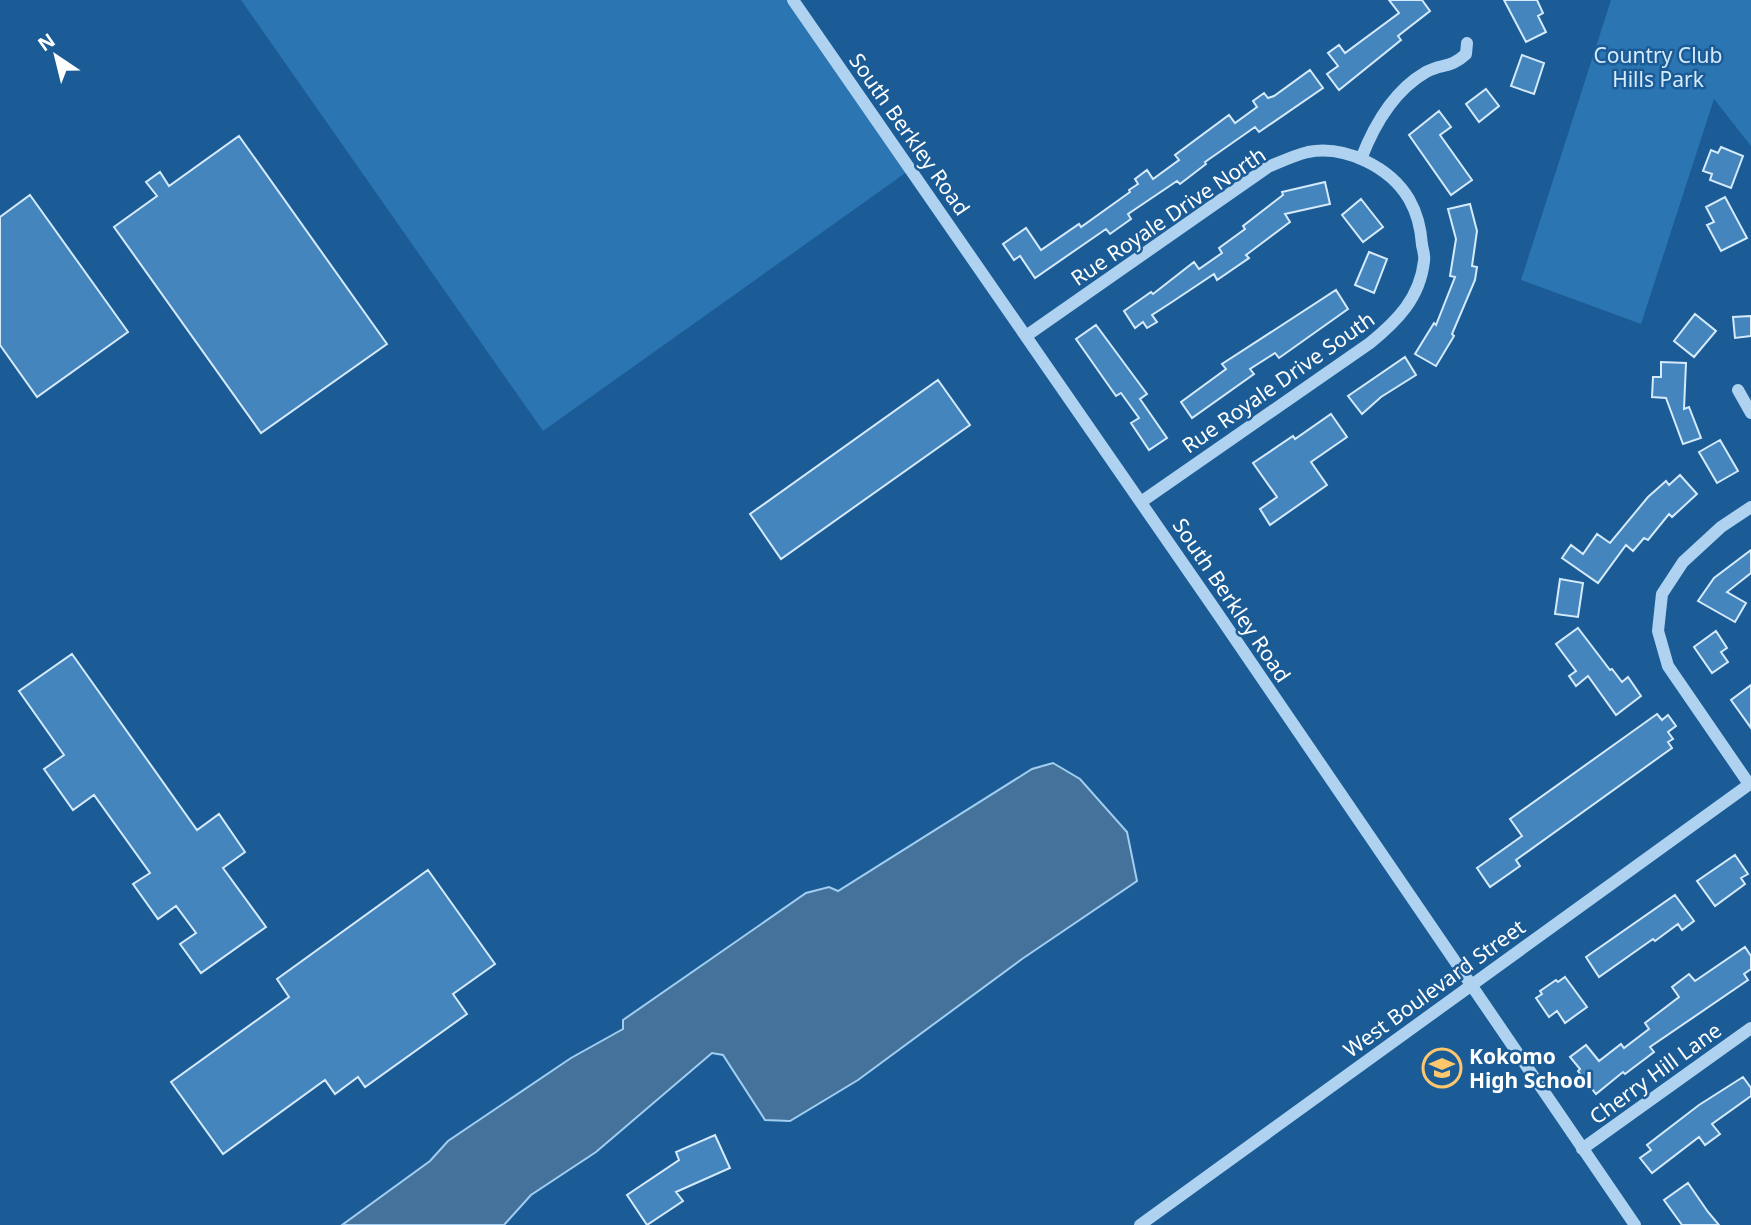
<svg xmlns="http://www.w3.org/2000/svg" width="1751" height="1225" viewBox="0 0 1751 1225" font-family="'Noto Sans',sans-serif">
  <style>
    .green { fill: #2b75b2 }
    .water { fill: #44729b; stroke: #a1cef2; stroke-width: 2 }
    .building { fill: #4485bd; stroke: #d5eafb; stroke-width: 2 }
    .lines { fill: none; stroke-linecap: round; stroke-linejoin: round }
    .minor { stroke: #aed2f0; stroke-width: 12 }
    .labels { text-anchor: middle; dominant-baseline: central; stroke-width: 5; stroke-linejoin: round; paint-order: stroke }
    .park-label { font-size: 21px; fill: #d5eafb; stroke: #1b5c96 }
    .street-label { font-size: 21px; fill: #fff; stroke: #1b5c96 }
    .poi-label { font-size: 21px; font-weight: bold; fill: #fff; stroke: #1b5c96; text-anchor: start }
  </style>
  <rect width="100%" height="100%" fill="#1b5c96"/>
  <path class="green" d="M241,0H793L911,169L543,431Z
    M1611,0H1751V146L1714,99L1641,324L1521,280Z"/>
  <path class="water" d="M1053,763L1080,779L1127,832L1137,881L1022,959L858,1080L790,1121L765,1120L723,1055L712,1053L596,1152L531,1195L504,1225H342L430,1161L448,1141L571,1058L623,1029V1020L806,893L829,887L838,891L1032,769Z"/>
  <path class="building" d="M1389,0H1422L1430,11L1398,36L1401,40L1339,90L1327,74L1338,66L1328,53L1339,45L1345,53L1399,13Z
    M1504,0H1537L1543,13L1538,16L1546,32L1526,42Z
    M1522,55L1544,63L1534,94L1511,86Z
    M1310,70L1323,88L1259,132L1255,127L1205,162L1206,164L1180,184L1177,181L1128,214L1131,219L1110,234L1106,229L1035,278L1020,256L1014,260L1003,244L1026,228L1041,250L1079,224L1081,227L1130,192L1129,190L1138,184L1135,179L1147,170L1153,179L1179,160L1175,155L1229,115L1235,123L1257,107L1253,101L1264,93L1268,98L1274,96Z
    M1486,89L1499,106L1479,122L1466,104Z
    M1439,111L1451,127L1440,135L1472,180L1451,195L1409,135Z
    M239,136L387,344L261,433L114,227L157,196L146,182L160,172L169,186Z
    M1721,147L1743,156L1731,188L1710,180L1712,174L1703,171L1711,150L1718,153Z
    M1325,182L1330,204L1285,214L1290,222L1246,255L1249,258L1217,280L1214,274L1172,302L1152,315L1157,322L1147,328L1143,322L1135,328L1124,311L1151,292L1153,294L1194,262L1199,269L1222,253L1219,248L1245,229L1243,226L1283,195L1282,192Z
    M30,195L128,332L37,397L0,345V217Z
    M1725,197L1747,238L1721,251L1707,225L1714,222L1706,207Z
    M1361,199L1383,227L1363,242L1342,215Z
    M1470,204L1477,231L1472,266L1477,267L1475,280L1452,334L1454,336L1436,366L1415,354L1434,323L1436,325L1455,277L1450,276L1456,239L1448,209Z
    M1369,252L1387,259L1374,293L1355,285Z
    M1336,290L1348,309L1279,358L1275,353L1250,369L1254,374L1192,418L1181,402L1226,369L1222,364Z
    M1695,314L1716,331L1694,357L1674,341Z
    M1751,316V336L1735,338L1733,317Z
    M1096,325L1147,394L1140,399L1167,438L1149,450L1131,423L1139,418L1121,393L1116,396L1076,339Z
    M1405,357L1416,375L1381,397L1362,414L1348,396Z
    M1661,362L1686,363L1684,409L1689,407L1701,438L1683,444L1666,398L1652,397L1653,377H1661Z
    M938,380L970,425L781,559L750,514Z
    M1331,414L1347,437L1311,462L1327,485L1270,525L1260,509L1277,497L1253,463L1293,436L1295,439Z
    M1720,440L1738,471L1717,483L1699,452Z
    M1680,475L1697,494L1672,517L1669,514L1648,540L1644,538L1633,551L1626,545L1598,583L1562,558L1571,545L1583,554L1597,534L1610,543L1648,497L1666,481L1669,485Z
    M1751,550V573L1727,592L1746,603L1735,622L1698,601L1714,578Z
    M1560,579L1583,583L1578,617L1555,614Z
    M1578,628L1610,670L1612,669L1622,682L1628,677L1641,696L1616,715L1588,676L1576,686L1569,676L1576,671L1556,644Z
    M1716,631L1727,648L1721,652L1728,662L1712,673L1694,647Z
    M72,654L197,830L219,814L245,852L223,868L266,927L201,973L180,944L196,933L176,906L158,919L133,884L150,873L94,795L73,810L44,769L64,755L19,691Z
    M1751,685V728L1731,700Z
    M1657,714L1662,720L1668,715L1676,726L1668,732L1673,739L1668,742L1672,748L1516,860L1520,866L1490,887L1477,868L1522,836L1510,819Z
    M1735,855L1748,874L1741,878L1745,884L1715,906L1697,881Z
    M428,870L495,964L453,994L467,1014L365,1087L358,1077L335,1094L325,1080L223,1154L171,1082L289,997L277,979Z
    M1675,895L1694,921L1682,930L1678,924L1655,941L1653,939L1599,977L1586,957Z
    M1745,947L1751,956V969L1744,974L1748,980L1650,1047L1654,1052L1625,1074L1623,1072L1596,1094L1578,1071L1580,1069L1570,1057L1586,1045L1599,1061L1621,1044L1624,1048L1649,1029L1645,1023L1679,997L1672,987L1689,974L1695,981Z
    M1565,977L1587,1007L1565,1023L1557,1011L1549,1017L1536,998L1542,994L1540,991L1556,980L1558,982Z
    M1743,1077L1751,1088V1096L1712,1124L1720,1134L1705,1145L1699,1137L1652,1173L1640,1158L1651,1150L1647,1145L1699,1105Z
    M715,1135L730,1168L676,1192L683,1201L647,1225L627,1195L679,1160L676,1152Z
    M1688,1183L1708,1212L1719,1225H1682L1664,1200Z"/>
  <g class="lines">
    <path class="minor" d="M793,0L1216,611L1635,1225
      M1361,159C1374,125 1393,91 1426,72C1442,63 1450,69 1466,54L1467,43
      M1026,336L1268,167C1280,162 1295,155 1308,152C1345,145 1390,167 1409,199C1417,213 1421,229 1422,245C1423,250 1425,256 1424,261C1420,298 1397,321 1370,343L1141,502
      M1738,390L1751,413
      M1749,784L1668,666L1658,631L1662,594L1683,562L1721,527L1751,507
      M1582,1149L1751,1028
      M1140,1225L1751,783"/>
  </g>
  <defs>
    <symbol id="school-ring" viewBox="-11 -11 22 22"><circle r="9.5" fill="#1b5c96" stroke="#ffc76d" stroke-width="1.5"/><path d="M0-5L7-2L0 1L-7-2ZM-4 1L0 2.5L4 1V4Q0 6-4 4Z" fill="#ffc76d"/></symbol>
  </defs>
  <g fill-rule="evenodd">
    <use href="#school-ring" x="1420" y="1046" width="44" height="44"/>
  </g>
  <g class="labels">
    <g class="park-label">
      <text x="1658" y="55">Country Club<tspan x="1658" dy="24">Hills Park</tspan></text>
    </g>
    <g class="street-label">
      <text transform="translate(910 134) rotate(55)">South Berkley Road</text>
      <text transform="translate(1168 216) rotate(-34)">Rue Royale Drive North</text>
      <text transform="translate(1278 382) rotate(-35)">Rue Royale Drive South</text>
      <text transform="translate(1232 600) rotate(56)">South Berkley Road</text>
      <text transform="translate(1434 988) rotate(-36)">West Boulevard Street</text>
      <text transform="translate(1655 1073) rotate(-36)">Cherry Hill Lane</text>
    </g>
    <g class="poi-label">
      <text x="1469" y="1056">Kokomo<tspan x="1469" dy="24">High School</tspan></text>
    </g>
  </g>
  <g transform="translate(56 56) rotate(325)" stroke="#1b5c96" stroke-width="5" paint-order="stroke">
  <path d="M0-5L12 26L0 18L-12 26Z" fill="#ffffff"/>
  <text y="-10" font-size="19" font-weight="bold" text-anchor="middle" fill="#ffffff">N</text>
  </g>
</svg>
